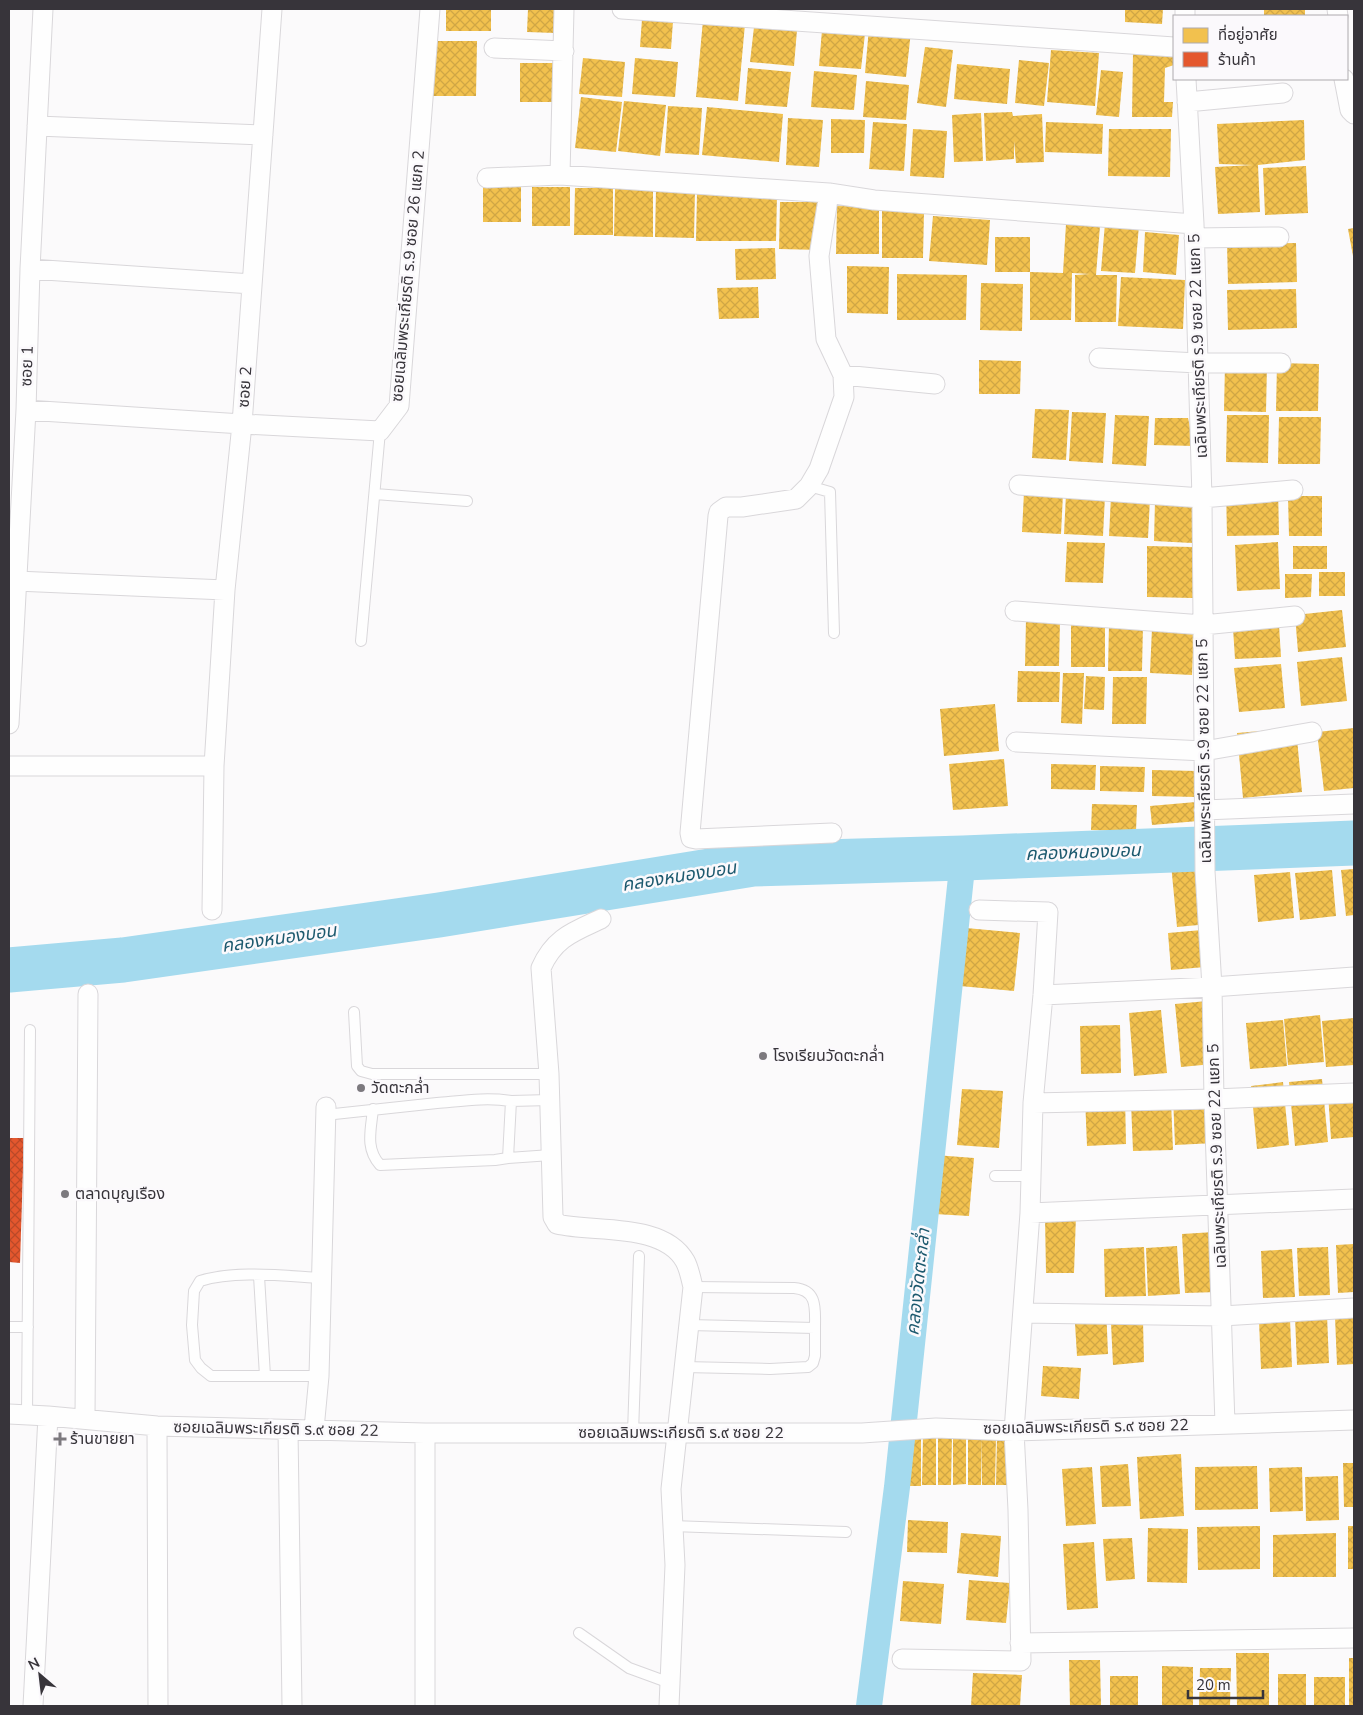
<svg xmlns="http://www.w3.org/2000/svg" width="1363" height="1715" viewBox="0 0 1363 1715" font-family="'Nunito Sans','Noto Sans Thai',sans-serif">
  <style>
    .homes { fill: url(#homes-cross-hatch) }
    .shops { fill: url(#shops-cross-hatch) }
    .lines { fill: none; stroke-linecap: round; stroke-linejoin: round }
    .canal { stroke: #a4daee; stroke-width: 26 }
    .river { stroke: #a4daee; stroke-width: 45 }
    .service-casing { stroke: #d9d7da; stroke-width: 12 }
    .minor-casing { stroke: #d9d7da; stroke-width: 21 }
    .service { stroke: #fefefe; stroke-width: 10 }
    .minor { stroke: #fefefe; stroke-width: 19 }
    .poi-dot { fill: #7c797e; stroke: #fbf9fc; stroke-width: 2 }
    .labels { text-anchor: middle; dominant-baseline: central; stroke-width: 5; stroke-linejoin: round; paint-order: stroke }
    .street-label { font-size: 16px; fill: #37343a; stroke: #fbf9fc }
    .poi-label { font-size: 16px; fill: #37343a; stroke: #fbf9fc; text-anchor: start }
    .water-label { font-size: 18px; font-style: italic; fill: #1c596e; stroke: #fbf9fc }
  </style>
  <defs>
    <pattern id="homes-cross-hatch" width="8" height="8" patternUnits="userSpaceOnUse" patternTransform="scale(1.25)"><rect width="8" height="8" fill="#f2c14e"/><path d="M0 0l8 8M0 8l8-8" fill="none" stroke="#d0a645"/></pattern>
    <pattern id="shops-cross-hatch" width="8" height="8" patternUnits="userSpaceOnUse" patternTransform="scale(1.25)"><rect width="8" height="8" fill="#e4572e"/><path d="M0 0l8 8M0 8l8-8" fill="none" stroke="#ba4928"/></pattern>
  </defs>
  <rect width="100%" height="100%" fill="#fbfafb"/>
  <path class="homes" d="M446,9H491V31H446Z
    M528,9H556L555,33L527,32Z
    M1125,9H1163L1162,24L1125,22Z
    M1264,9H1305V16H1264Z
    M642,19L673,21L671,49L640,47Z
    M703,20L745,24L738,101L696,97Z
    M754,27L797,30L794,66L750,62Z
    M869,28L911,31L906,77L865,73Z
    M822,30L865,34L861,69L819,66Z
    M431,41H477L476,96H431Z
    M925,47L953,50L946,107L917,103Z
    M1051,50L1099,53L1095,106L1047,102Z
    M1133,53L1174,54V65L1165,68L1164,102H1173L1172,117H1132Z
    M583,58L625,62L622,97L579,94Z
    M635,58L678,62L675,97L632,94Z
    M1019,60L1049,63L1044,106L1015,103Z
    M520,63H558V102H520Z
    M957,64L1010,69L1007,104L954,99Z
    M748,68L791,72L787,107L745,104Z
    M1101,70L1123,72L1119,117L1096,115Z
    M814,71L857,75L854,110L811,107Z
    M866,81L909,85L906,120L863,117Z
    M581,97L622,102L616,152L575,148Z
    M624,101L666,105L660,156L618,151Z
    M668,106L702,108L699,155L665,153Z
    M707,107L783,114L779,162L702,155Z
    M1012,112L1013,116L1042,114L1044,162L1016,163L1014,141V159L986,161L984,113Z
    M981,113L983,161L954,162L952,115Z
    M788,118L823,120L819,167L786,165Z
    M831,119L865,120L864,153H831Z
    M1304,120L1305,160L1258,165L1260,212L1218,214L1215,167L1253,165L1219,164L1217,124Z
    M873,122L907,124L904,171L869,169Z
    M1046,122L1103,124L1102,154L1045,152Z
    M913,129L947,131L944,178L910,176Z
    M1109,129H1171L1170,177L1108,176Z
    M1306,166L1308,213L1265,215L1263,168Z
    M483,183H521V222H483Z
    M532,187H570V226H532Z
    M575,188H613V235H574Z
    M615,189H653V237L614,236Z
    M656,190H695L694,238L655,237Z
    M697,193L777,194L776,241H696Z
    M780,202H821V250L779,249Z
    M837,206L879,207V254H836Z
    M882,211H924L923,258H882Z
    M933,216L990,220L987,265L929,261Z
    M1105,223L1139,225L1135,273L1101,271Z
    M1066,224L1100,226L1096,275H1117L1116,322H1075V275L1090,274L1072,273L1071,320H1030V272L1063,273Z
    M1354,228V256H1353L1348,229Z
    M1145,232L1179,235L1176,275L1143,272Z
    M995,237H1030V272H995Z
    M1296,243L1297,282L1228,284L1227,244Z
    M775,248L776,279L736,280L735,249Z
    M847,266L889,267L888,314L847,313Z
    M897,274L967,275L966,320H897Z
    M1121,277L1185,280L1183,329L1118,326Z
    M981,283L1023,284L1022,331L980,330Z
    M758,287L759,318L719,319L717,288Z
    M1296,289L1297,328L1228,330L1227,290Z
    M979,360L1021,361L1020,394H979Z
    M1277,363L1319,364L1318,411H1276Z
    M1225,364H1267L1266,412L1224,411Z
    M1035,409L1069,410L1066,460L1032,458Z
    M1072,412L1106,413L1103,463L1069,461Z
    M1115,415L1149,416L1146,466L1112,464Z
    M1227,415H1269L1268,463L1226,462Z
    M1279,417H1321L1320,464H1278Z
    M1155,418H1188L1194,446L1154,445Z
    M1278,486L1279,535L1227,536L1226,487Z
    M1024,492L1063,494L1061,534L1022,532Z
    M1066,494L1105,496L1103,536L1064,534Z
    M1111,496L1150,498L1148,538L1109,536Z
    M1288,496H1322V536H1289Z
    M1155,501L1194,503L1192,543L1154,541Z
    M1067,542L1105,543L1103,583L1065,582Z
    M1278,542L1280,589L1237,591L1235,545Z
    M1147,546L1193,547V598L1147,597Z
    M1293,546H1327V569H1293Z
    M1319,572H1345V596H1319Z
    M1285,574H1312L1311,597L1285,598Z
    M1342,610L1346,647L1298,652L1295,615Z
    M1026,619L1060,620L1059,666H1025Z
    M1071,620H1105V667H1071Z
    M1109,624H1143L1142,671H1108Z
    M1279,625L1281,657L1235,659L1233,628Z
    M1152,628L1194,629L1192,675L1150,673Z
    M1342,657L1347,701L1301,706L1297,662Z
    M1281,664L1285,708L1239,712L1234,668Z
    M1018,671L1060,672L1059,702H1017Z
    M1063,673H1084L1082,724L1061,723Z
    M1086,676L1105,677L1104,710L1084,709Z
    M1113,677H1147L1146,724H1112Z
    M995,704L999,751L944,756L940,709Z
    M1296,728L1302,792L1243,798L1237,733Z
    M1354,728V788L1324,791L1317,732Z
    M1004,759L1008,806L953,810L949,764Z
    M1051,764L1096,765L1095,790L1051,789Z
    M1100,766L1145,767L1144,792L1100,791Z
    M1152,770L1197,771L1196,797L1152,796Z
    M1196,802L1198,821L1152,825L1150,806Z
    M1092,804L1137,805L1136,831L1091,830Z
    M1203,861L1209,924L1177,927L1171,864Z
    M1354,869V915L1346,916L1341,870Z
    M1332,870L1336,916L1300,920L1295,873Z
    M1290,872L1294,918L1258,922L1254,875Z
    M966,928L1020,933L1014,991L960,986Z
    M1202,930L1205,967L1171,970L1168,933Z
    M1207,1001L1213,1064L1181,1067L1175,1004Z
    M1161,1010L1167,1073L1134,1076L1129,1013Z
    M1320,1015L1324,1062L1288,1065L1284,1019Z
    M1354,1018V1065L1326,1067L1322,1021Z
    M1283,1020L1287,1066L1250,1069L1246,1023Z
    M1120,1025L1121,1073L1081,1074L1080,1026Z
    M1322,1079L1328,1142L1295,1146L1289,1082Z
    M1283,1082L1289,1145L1257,1149L1251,1086Z
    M962,1089L1003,1091L999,1148L957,1145Z
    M1354,1090V1137L1331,1139L1328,1093Z
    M1213,1095L1215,1143L1175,1145L1173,1096Z
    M1125,1096L1126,1144L1087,1146L1085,1097Z
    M1171,1101L1173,1150L1133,1151L1131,1103Z
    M922,1154L974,1158L969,1216L917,1213Z
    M1076,1215L1074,1273H1046L1045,1217Z
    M1214,1232L1218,1292L1185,1293L1182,1234Z
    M1354,1244V1292L1338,1293L1336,1245Z
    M1177,1246L1180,1294L1148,1296L1146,1248Z
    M1144,1247L1146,1296L1105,1297L1104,1249Z
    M1328,1247L1330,1295L1299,1296L1297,1248Z
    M1292,1249L1295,1297L1263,1298L1261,1251Z
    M1106,1306L1108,1354L1077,1356L1074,1307Z
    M1327,1315L1329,1363L1297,1365L1295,1317Z
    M1354,1316V1364L1337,1365L1335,1317Z
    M1290,1319L1292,1367L1261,1369L1259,1321Z
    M1143,1321L1144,1362L1113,1365L1111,1323Z
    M1043,1366L1081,1368L1079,1399L1041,1396Z
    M923,1436H936V1485H922Z
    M938,1436H952L951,1485H938Z
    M953,1436H966V1484L953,1485Z
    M968,1436H982L981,1485H968Z
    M982,1436H996L995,1485H982Z
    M908,1437H921V1486H908Z
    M997,1437H1010V1485H996Z
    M1181,1454L1184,1516L1140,1519L1137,1457Z
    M1343,1463H1354V1507H1344Z
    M1128,1464L1131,1506L1102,1507L1100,1466Z
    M1257,1466L1258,1509L1195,1510V1467Z
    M1092,1467L1096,1524L1066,1526L1062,1469Z
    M1302,1467L1303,1511L1270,1512L1269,1468Z
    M1338,1476L1339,1520L1306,1521L1305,1477Z
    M908,1520L948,1522L947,1553L907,1552Z
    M1260,1526V1569L1198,1570L1197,1527Z
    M1348,1526H1354V1569H1348Z
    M1148,1528L1188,1529L1187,1583L1147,1582Z
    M961,1533L1001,1536L998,1577L957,1573Z
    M1336,1533V1577H1273V1535Z
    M1132,1538L1135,1579L1106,1581L1103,1539Z
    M1094,1542L1098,1608L1067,1610L1063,1544Z
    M969,1580L1010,1583L1006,1623L966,1620Z
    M903,1581L944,1584L941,1624L900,1621Z
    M1236,1653H1269V1706H1237Z
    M1349,1658H1354V1706H1349Z
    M1069,1660H1100L1101,1706H1070Z
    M1162,1666L1193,1667V1706H1162Z
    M1200,1668H1231L1230,1706H1199Z
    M973,1673L1022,1675L1020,1706H971Z
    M1278,1674H1306V1706H1278Z
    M1110,1676H1138V1706H1110Z
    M1314,1677H1345V1706H1314Z"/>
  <path class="shops" d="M9,1138H24L20,1263L9,1262Z"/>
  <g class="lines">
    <path class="canal" d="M869,1706L897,1487L963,858"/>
    <path class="river" d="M9,970L123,960L439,915L753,864L963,858L1354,843"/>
    <defs>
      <path id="service" d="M809,486L830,492L834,633
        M375,494L467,501
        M361,641L380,431
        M354,1012L357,1066L361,1071L372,1074H549
        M511,1101L550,1100
        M325,1115C362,1111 399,1107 437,1103C461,1101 486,1097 511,1101L508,1158L495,1160L380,1165C365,1148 371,1130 373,1109
        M508,1158L551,1155
        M995,1176H1031
        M259,1276L265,1376
        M689,1325L815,1328
        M9,1327H28
        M684,1367L770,1369L808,1367L813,1363L815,1356C815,1347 815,1337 815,1328C815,1309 818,1290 794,1288L693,1287
        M319,1376H211L201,1368L195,1360L192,1325L194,1291L200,1281C235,1270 284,1276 321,1278
        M27,1415L30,1030
        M633,1433L639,1256
        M672,1526L846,1532
        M579,1633L629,1668L670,1683"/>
      <path id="minor" d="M622,9L1174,47
        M1337,9L1338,16
        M1185,16V9
        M494,48L564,51
        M1186,79L1194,224L1202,498L1205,871L1212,987L1214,1099L1225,1424
        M1344,79L1350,110L1354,114
        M1187,102L1283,93
        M37,126L263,135
        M560,175L564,9
        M487,178L560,175L829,193L874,200L1194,224
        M829,193L819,256L826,339L843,375L844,397L819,469L809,486L796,499L742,507H726L719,512L718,516L690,833L691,838L696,839L832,833
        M1194,238L1279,237
        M30,269L252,284
        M1099,358L1198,363H1281
        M843,375L935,384
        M26,410L242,424L380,431L399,406L430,9
        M1019,485L1202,498L1293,490
        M16,581L225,590
        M1015,611L1203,625L1295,616
        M9,724L26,410L30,269L43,9
        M1016,742L1204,751L1312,732
        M9,766H214
        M1204,810L1354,804
        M212,910L214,766L225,590L242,424L272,9
        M601,919C573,932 554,938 541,968L549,1074L553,1217L557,1224C594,1233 663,1222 685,1261C689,1268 691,1279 693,1287L671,1489L675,1565L669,1706
        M1043,995L1212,987L1354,977
        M1033,1103L1214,1099L1354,1093
        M1030,1213L1354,1199
        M1023,1313L1222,1316L1354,1308
        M9,1414L48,1416L157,1426L425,1433H862L936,1428L1014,1431L1354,1420
        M85,1419L88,994
        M157,1426L158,1706
        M314,1429L319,1376L326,1107
        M288,1430L292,1706
        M1020,1643L1354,1638
        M902,1659L1021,1661L1018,1510L1014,1431L1030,1213L1033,1103L1043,995L1048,912L979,910
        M33,1706L48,1416
        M425,1706V1433"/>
    </defs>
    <use href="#service" class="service-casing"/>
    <use href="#minor" class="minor-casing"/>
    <use href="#service" class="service"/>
    <use href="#minor" class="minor"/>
  </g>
  <g class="poi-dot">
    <circle cx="763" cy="1056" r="5"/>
    <circle cx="361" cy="1088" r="5"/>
    <circle cx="65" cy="1194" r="5"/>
    <path d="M57.5 1431.5h5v5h5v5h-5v5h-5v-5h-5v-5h5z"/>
  </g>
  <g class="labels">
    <g class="street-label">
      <text transform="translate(408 276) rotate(-85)">ซอยเฉลิมพระเกียรติ ร.9 ซอย 26 แยก 2</text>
      <text transform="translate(1198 346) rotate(-92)">เฉลิมพระเกียรติ ร.9 ซอย 22 แยก 5</text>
      <text transform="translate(27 366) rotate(-88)">ซอย 1</text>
      <text transform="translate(245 387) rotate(-86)">ซอย 2</text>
      <text transform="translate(1204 751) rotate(-91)">เฉลิมพระเกียรติ ร.9 ซอย 22 แยก 5</text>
      <text transform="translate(1217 1156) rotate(-92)">เฉลิมพระเกียรติ ร.9 ซอย 22 แยก 5</text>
      <text transform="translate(1086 1427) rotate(-1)">ซอยเฉลิมพระเกียรติ ร.๙ ซอย 22</text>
      <text transform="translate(276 1429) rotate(1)">ซอยเฉลิมพระเกียรติ ร.๙ ซอย 22</text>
      <text x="681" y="1433">ซอยเฉลิมพระเกียรติ ร.๙ ซอย 22</text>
    </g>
    <g class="poi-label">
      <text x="773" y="1056">โรงเรียนวัดตะกล่ำ</text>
      <text x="371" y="1088">วัดตะกล่ำ</text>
      <text x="75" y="1194">ตลาดบุญเรือง</text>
      <text x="70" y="1439">ร้านขายยา</text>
    </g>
    <g class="water-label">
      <text transform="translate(1083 852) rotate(-2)">คลองหนองบอน</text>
      <text transform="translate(679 876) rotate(-9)">คลองหนองบอน</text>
      <text transform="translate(279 938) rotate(-8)">คลองหนองบอน</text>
      <text transform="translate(918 1282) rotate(-84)">คลองวัดตะกล่ำ</text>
    </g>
  </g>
  <rect width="1363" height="1715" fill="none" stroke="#37343a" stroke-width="20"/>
  <rect x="1173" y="15" width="175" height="65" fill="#fbf9fc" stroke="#adaaae"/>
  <rect x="1183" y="28" width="25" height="15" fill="#f2c14e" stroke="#adaaae"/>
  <text x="1218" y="40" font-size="15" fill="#37343a">ที่อยู่อาศัย</text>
  <rect x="1183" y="52" width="25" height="15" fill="#e4572e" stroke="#adaaae"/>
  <text x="1218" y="65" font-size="15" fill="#37343a">ร้านค้า</text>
  <g transform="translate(40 1675) rotate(332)" stroke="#fbf9fc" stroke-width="4" paint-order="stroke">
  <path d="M0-4L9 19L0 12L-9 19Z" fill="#37343a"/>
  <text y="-8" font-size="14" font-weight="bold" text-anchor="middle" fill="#37343a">N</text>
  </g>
  <path d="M1188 1690v8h75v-8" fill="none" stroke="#37343a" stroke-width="2.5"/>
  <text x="1196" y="1690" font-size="15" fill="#37343a" stroke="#fbf9fc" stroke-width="4" paint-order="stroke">20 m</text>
</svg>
